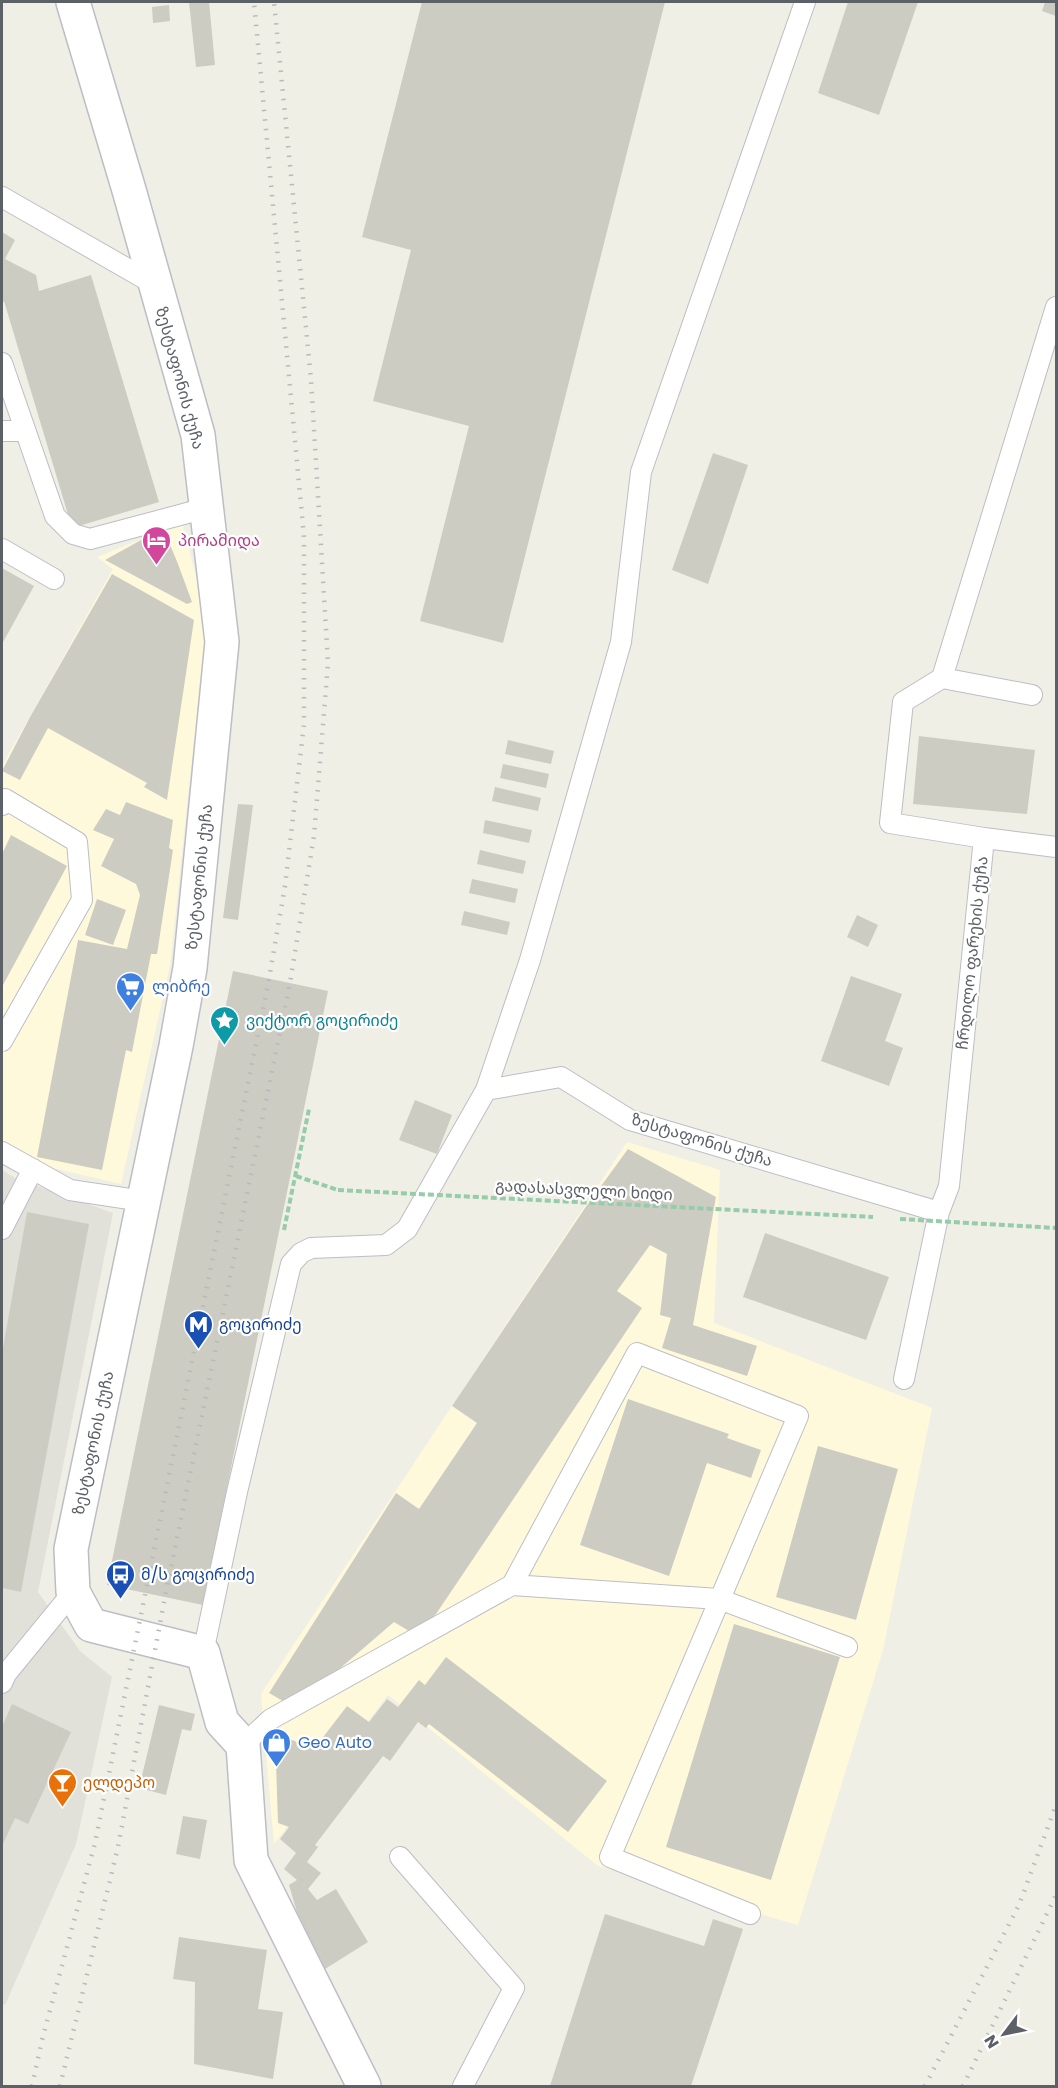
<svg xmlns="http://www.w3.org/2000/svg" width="1058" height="2088" viewBox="0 0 1058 2088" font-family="Poppins,'Noto Sans Georgian',sans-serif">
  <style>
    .commercial { fill: #fff9db }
    .industrial { fill: #e1e0d9 }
    .building { fill: #cdccc3 }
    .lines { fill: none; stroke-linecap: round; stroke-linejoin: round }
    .lane-casing { stroke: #bcbec5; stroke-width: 22 }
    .street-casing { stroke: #bcbec5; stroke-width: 36 }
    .path { stroke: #96ccaa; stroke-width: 4; stroke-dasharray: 6 3; stroke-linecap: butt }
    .lane { stroke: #fff; stroke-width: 20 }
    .street { stroke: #fff; stroke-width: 33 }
    .rail { stroke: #b8b9ba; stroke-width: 4.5; stroke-dasharray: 1.5 8; stroke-linecap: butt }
    .path-bridge { stroke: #96ccaa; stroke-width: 4; stroke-dasharray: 6 3; stroke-linecap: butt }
    .labels { text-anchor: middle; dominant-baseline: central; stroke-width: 4.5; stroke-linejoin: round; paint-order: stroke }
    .street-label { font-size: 16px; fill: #5c6067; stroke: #fff }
    .hotel-label { font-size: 16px; fill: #b23c85; stroke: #fff; text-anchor: start }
    .shop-label { font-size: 16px; fill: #366cbe; stroke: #fff; text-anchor: start }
    .culture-label { font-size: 16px; fill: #0d838f; stroke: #fff; text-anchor: start }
    .transit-label { font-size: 16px; fill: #164399; stroke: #fff; text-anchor: start }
    .food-label { font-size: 16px; fill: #c56008; stroke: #fff; text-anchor: start }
  </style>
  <rect width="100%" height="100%" fill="#f0efe5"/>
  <path class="commercial" d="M182,523L207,618L170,965L121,1184L40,1165L2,1141V766L113,569L97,557Z
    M627,1142L720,1170L714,1323L932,1408L883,1650L798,1925L598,1866L388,1695L274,1844L261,1694Z"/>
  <path class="industrial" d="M2,1170L15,1178L113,1213L38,1592L80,1651L112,1677L76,1844L5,2005L2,2003Z"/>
  <path class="building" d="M189,2H209L215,65L196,67Z
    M422,2H665L503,643L420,621L469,426L373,401L411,250L362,237Z
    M848,2H918L879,115L818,93Z
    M1045,2H1056V16L1042,11Z
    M169,5L170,21L153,23L152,7Z
    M2,232L15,240L5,259L36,275L39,291L91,275L159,502L72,528L4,301L2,303Z
    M713,453L748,465L708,584L672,570Z
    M166,535L178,564L192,602L187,604L105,560L141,540Z
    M2,568L34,586L2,644Z
    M112,574L194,620L167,800L144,787L147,783L48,728L20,780L2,771L30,717Z
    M919,736L1035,750L1027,814L913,804Z
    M508,740L554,751L551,764L505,754Z
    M503,764L549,774L546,788L500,778Z
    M495,787L541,798L538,811L492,801Z
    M126,802L173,820L169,848L173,850L157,954H151L132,1052L126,1050L102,1170L37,1157L78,940L127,949L140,895L136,884L101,866L114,839L93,830L106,809L120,815Z
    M238,804L253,805L238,920L223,918Z
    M485,820L532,830L529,843L483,833Z
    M11,835L67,866L2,987V854Z
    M480,850L526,861L523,874L477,864Z
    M472,879L518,889L515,903L469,893Z
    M97,899L126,910L113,945L85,935Z
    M464,911L510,922L507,935L461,925Z
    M857,915L878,925L868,947L847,937Z
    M233,971L328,991L203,1605L107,1585Z
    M851,976L902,994L885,1041L903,1048L889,1086L821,1061Z
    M415,1100L452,1115L437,1154L399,1140Z
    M628,1149L716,1197L693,1325L757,1346L747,1376L662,1348L671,1318L660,1315L667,1254L650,1245L617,1291L642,1308L436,1614L414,1634L394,1622L309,1695L288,1704L269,1693L396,1493L419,1509L477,1423L452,1406L585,1208Z
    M27,1212L89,1224L21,1592L2,1588V1354Z
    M765,1233L889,1277L866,1340L743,1297Z
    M628,1399L729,1434L727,1438L761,1450L751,1478L707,1463L669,1576L580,1545Z
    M818,1446L898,1469L856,1620L776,1597Z
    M734,1624L840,1657L771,1880L666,1847Z
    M446,1657L607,1781L568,1832L429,1724L426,1728L418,1722L390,1761L383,1756L315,1845L318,1847L307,1862L321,1873L308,1889L317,1900L336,1889L368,1942L325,1969L297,1912L289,1885L297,1880L284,1869L296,1853L280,1839L289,1827L278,1823L275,1733L314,1749L347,1706L369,1722L387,1699L398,1707L419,1680L425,1685Z
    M12,1704L71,1732L28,1824L15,1818L2,1846V1727Z
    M159,1705L195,1714L191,1731L182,1729L166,1795L139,1788Z
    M183,1816L207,1820L200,1859L176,1854Z
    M605,1914L704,1946L713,1919L743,1929L691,2086H550Z
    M179,1937L267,1950L258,2009L283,2012L273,2079L194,2064L195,1982L173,1979Z"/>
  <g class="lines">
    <defs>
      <path id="lane" d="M2,197L154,284
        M2,363L55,516L73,534L90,539L206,508
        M2,431H25
        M2,549L54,579
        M942,678L1056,307
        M2,805L5,799L77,842L82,900L2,1041
        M984,838L1056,847
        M486,1090L530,960L621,642L641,472L805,2
        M2,1152L70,1190L143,1201
        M2,1229L33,1169
        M904,1379L939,1212L949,1186L984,838L890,823L903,702L942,678L1032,695
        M512,1585L637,1353L798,1416L610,1857L750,1914
        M203,1653L237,1492L291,1264L301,1253L311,1248L386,1245L407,1229L486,1090L561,1077L630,1120L939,1212
        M2,1683L6,1674L73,1592
        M243,1745L271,1719L512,1585L719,1599L847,1647
        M400,1857L514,1988L463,2086"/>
      <path id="street" d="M73,2L129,190L198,435L222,642L190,968L176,1046L71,1549L73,1592L91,1625L203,1653L222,1722L243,1745L251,1860L364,2086"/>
    </defs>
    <use href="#lane" class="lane-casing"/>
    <use href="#street" class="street-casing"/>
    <path class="path" d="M296,1176L338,1190
      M284,1230L309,1109"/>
    <use href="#lane" class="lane"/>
    <use href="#street" class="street"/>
    <path class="rail" d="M32,2086L42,2040L95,1843L269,979L285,886L304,724V537L254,2
      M60,2086L118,1847L165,1597L290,983L314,836L328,663L311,379L274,2
      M925,2086L1019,1905L1056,1805
      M963,2086L1056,1895"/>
    <path class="path-bridge" d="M338,1190L873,1217
      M900,1219L1056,1228"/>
  </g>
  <defs>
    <symbol id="hotel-pin" viewBox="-11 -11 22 30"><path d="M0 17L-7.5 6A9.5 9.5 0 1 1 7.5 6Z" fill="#d1479c" stroke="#fff"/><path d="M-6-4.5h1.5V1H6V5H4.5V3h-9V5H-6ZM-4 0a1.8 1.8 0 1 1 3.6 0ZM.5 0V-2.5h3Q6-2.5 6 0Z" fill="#fff"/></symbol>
    <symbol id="supermarket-pin" viewBox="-11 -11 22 30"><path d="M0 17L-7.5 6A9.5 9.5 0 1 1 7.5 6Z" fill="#3f7fe0" stroke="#fff"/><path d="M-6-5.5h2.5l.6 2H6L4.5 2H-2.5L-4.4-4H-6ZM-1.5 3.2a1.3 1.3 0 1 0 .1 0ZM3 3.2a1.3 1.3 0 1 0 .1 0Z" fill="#fff"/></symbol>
    <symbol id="sight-pin" viewBox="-11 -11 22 30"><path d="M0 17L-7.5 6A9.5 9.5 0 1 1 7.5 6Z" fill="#0f9aa8" stroke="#fff"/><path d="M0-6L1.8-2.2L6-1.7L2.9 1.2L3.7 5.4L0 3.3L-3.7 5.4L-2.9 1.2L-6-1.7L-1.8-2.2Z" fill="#fff"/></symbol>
    <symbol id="metro-pin" viewBox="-11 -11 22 30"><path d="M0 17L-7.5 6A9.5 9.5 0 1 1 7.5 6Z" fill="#1a4fb4" stroke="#fff"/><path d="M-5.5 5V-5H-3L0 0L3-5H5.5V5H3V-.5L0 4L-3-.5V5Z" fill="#fff"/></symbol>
    <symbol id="bus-pin" viewBox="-11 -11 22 30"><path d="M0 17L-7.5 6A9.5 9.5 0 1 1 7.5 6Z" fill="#1a4fb4" stroke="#fff"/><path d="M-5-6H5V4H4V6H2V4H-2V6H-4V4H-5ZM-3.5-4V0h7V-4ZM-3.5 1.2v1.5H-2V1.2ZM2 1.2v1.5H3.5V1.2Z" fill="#fff"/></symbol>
    <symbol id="shop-pin" viewBox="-11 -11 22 30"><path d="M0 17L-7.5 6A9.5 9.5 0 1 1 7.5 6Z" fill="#3f7fe0" stroke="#fff"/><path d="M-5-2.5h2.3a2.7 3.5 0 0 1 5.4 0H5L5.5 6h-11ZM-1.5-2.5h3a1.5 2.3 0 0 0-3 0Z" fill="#fff"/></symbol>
    <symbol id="bar-pin" viewBox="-11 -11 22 30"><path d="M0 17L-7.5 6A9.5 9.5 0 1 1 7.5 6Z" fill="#e8710a" stroke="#fff"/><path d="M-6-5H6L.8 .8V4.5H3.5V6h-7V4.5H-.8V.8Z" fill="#fff"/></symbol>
  </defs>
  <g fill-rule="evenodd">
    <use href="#hotel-pin" x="140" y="524" width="33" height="45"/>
    <use href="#supermarket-pin" x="114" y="970" width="33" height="45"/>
    <use href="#sight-pin" x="208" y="1004" width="33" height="45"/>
    <use href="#metro-pin" x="182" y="1308" width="33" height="45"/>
    <use href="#bus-pin" x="104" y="1558" width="33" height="45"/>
    <use href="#shop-pin" x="260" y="1726" width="33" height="45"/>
    <use href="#bar-pin" x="46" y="1766" width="33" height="45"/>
  </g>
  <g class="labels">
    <g class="street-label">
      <text transform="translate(180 378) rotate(75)">ზესტაფონის ქუჩა</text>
      <text transform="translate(199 877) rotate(-84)">ზესტაფონის ქუჩა</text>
      <text transform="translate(972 953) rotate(-84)">ჩრდილო ფარეხის ქუჩა</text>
      <text transform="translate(702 1140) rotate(17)">ზესტაფონის ქუჩა</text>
      <text transform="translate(584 1190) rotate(3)">გადასასვლელი ხიდი</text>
      <text transform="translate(93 1443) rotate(-78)">ზესტაფონის ქუჩა</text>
    </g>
    <g class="hotel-label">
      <text x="178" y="540">პირამიდა</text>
    </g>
    <g class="shop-label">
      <text x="152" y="986">ლიბრე</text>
      <text x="298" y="1742">Geo Auto</text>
    </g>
    <g class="culture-label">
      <text x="246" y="1020">ვიქტორ გოცირიძე</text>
    </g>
    <g class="transit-label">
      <text x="219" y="1324">გოცირიძე</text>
      <text x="141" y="1574">მ/ს გოცირიძე</text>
    </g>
    <g class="food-label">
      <text x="83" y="1782">ელდეპო</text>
    </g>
  </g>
  <rect width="1058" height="2088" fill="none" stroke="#5c6067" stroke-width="6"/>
  <g transform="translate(1004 2034) rotate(238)" stroke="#ffffff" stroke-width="4.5" paint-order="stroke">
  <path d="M0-4.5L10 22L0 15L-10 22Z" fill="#5c6067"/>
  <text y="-9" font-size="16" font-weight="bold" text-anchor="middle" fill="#5c6067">N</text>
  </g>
</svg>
